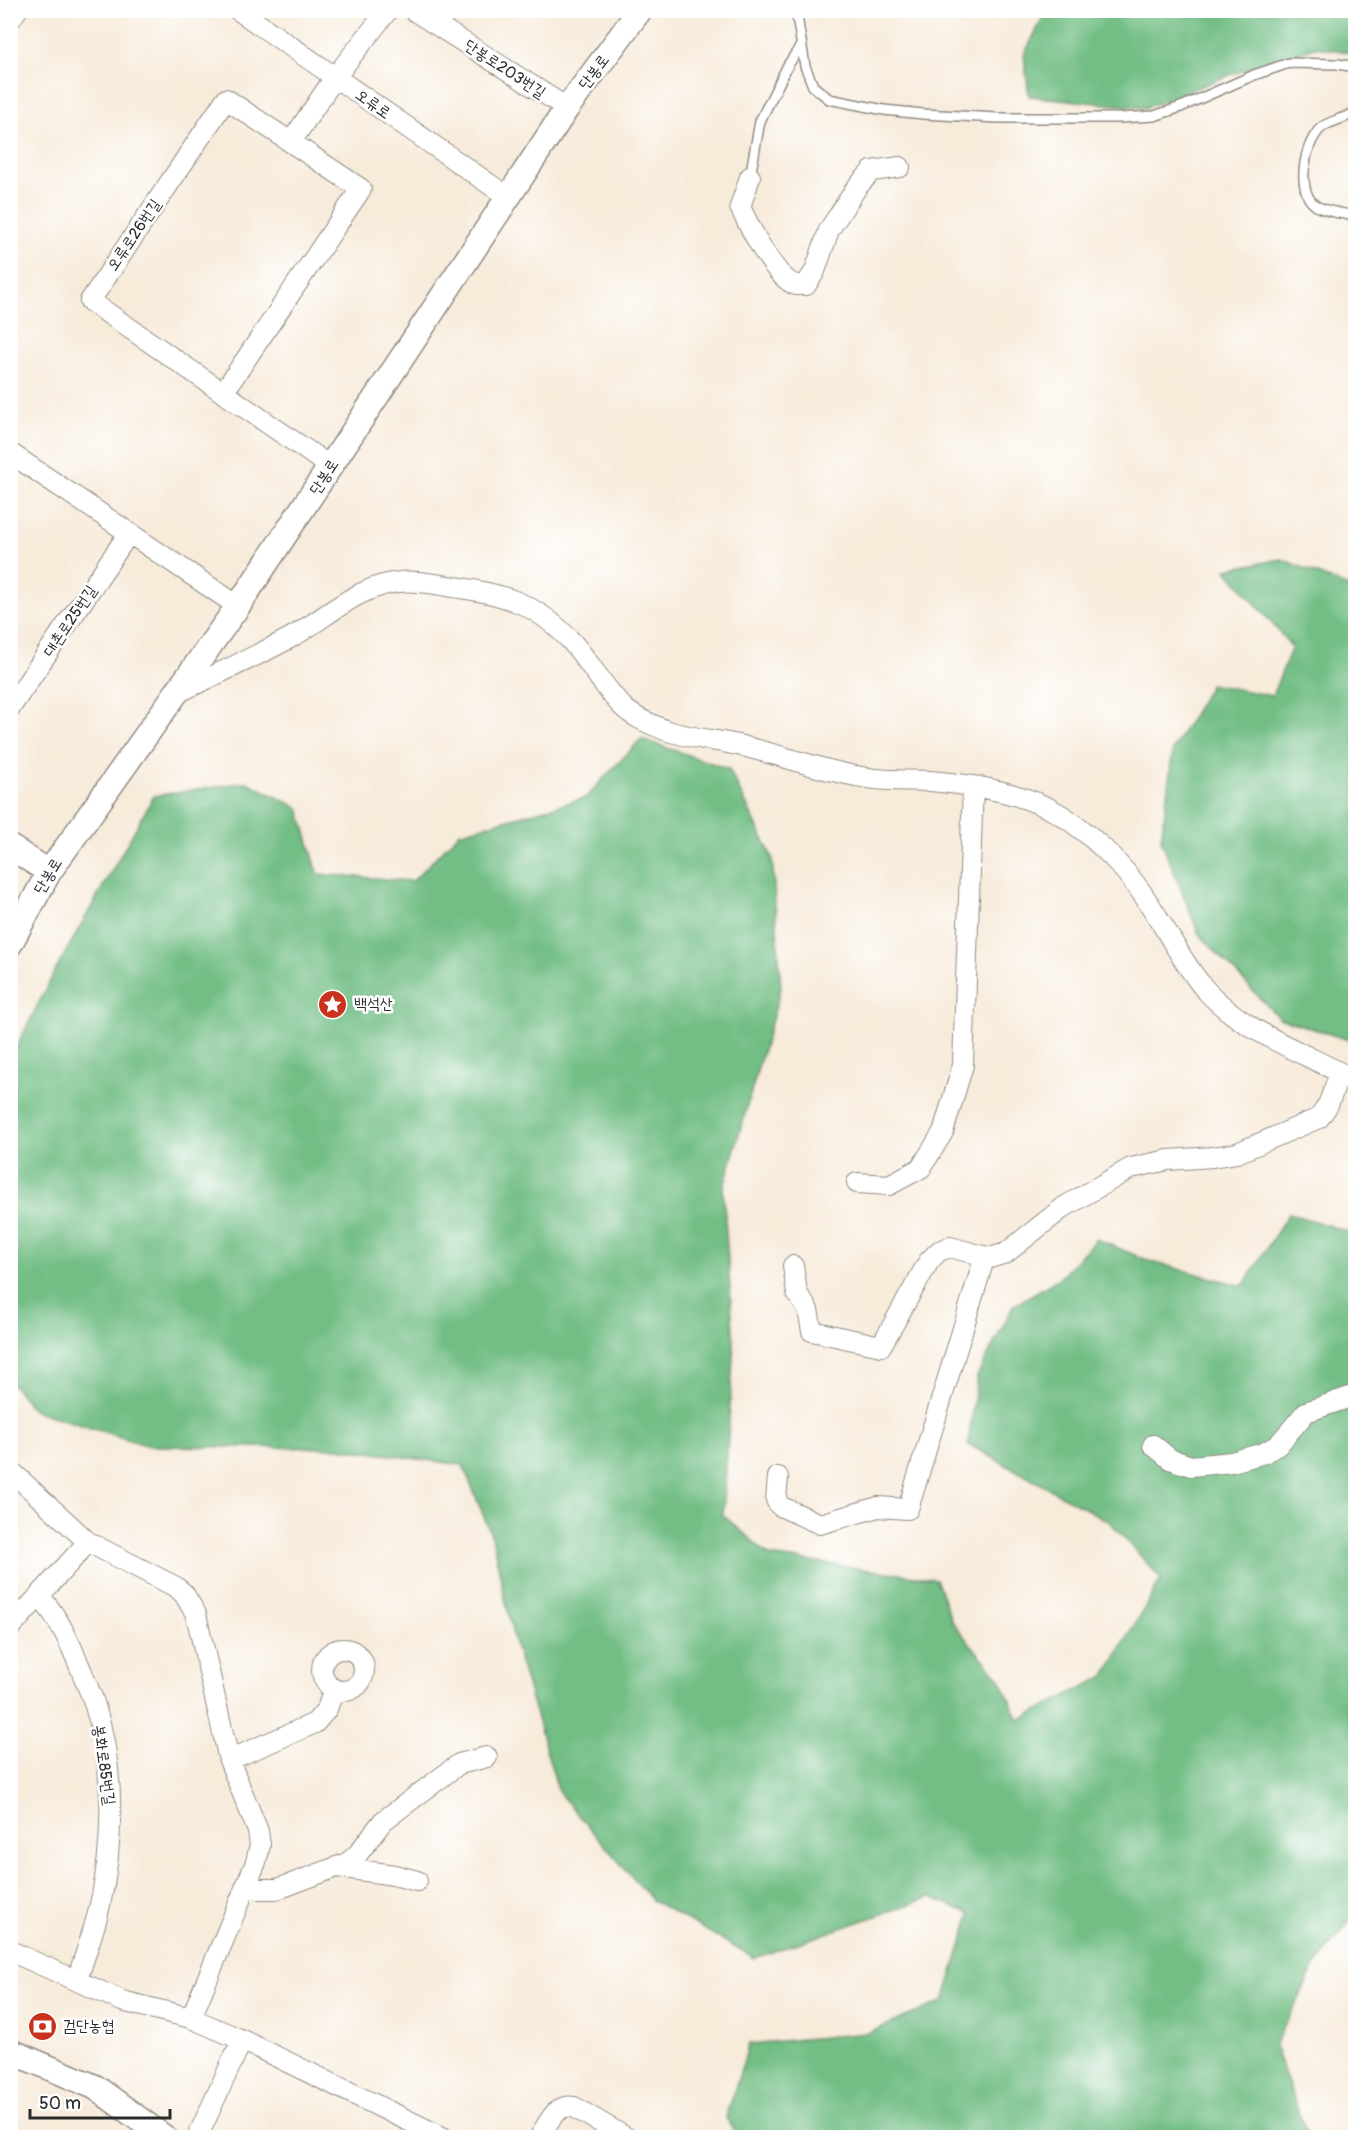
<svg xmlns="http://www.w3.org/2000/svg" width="1366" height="2148" viewBox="0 0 1366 2148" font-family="Pangolin,'Poor Story',sans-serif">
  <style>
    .forest { fill: #72be85; stroke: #4e7458; stroke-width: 1.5 }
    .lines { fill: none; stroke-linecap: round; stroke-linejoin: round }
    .service-casing { stroke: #918b82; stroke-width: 12 }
    .minor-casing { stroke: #918b82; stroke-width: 22 }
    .tertiary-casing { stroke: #918b82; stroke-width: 27 }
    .service { stroke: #fff; stroke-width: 9 }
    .minor { stroke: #fff; stroke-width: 20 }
    .tertiary { stroke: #fff; stroke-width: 24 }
    .labels { text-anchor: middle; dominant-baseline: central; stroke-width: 5; stroke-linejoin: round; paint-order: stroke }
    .street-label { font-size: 16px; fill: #2b2b2b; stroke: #fff }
    .poi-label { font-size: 16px; fill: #2b2b2b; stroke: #fff; text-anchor: start }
  </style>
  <rect width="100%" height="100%" fill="#fff"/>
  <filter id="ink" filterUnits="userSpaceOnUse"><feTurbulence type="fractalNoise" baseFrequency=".0167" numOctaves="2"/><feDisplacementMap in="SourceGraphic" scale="12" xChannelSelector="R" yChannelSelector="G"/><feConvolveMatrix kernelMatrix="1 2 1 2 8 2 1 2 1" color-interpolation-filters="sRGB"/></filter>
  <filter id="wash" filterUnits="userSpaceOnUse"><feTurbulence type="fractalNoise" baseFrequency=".008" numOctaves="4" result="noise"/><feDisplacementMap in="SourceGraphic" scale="24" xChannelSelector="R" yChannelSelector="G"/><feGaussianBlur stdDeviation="1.35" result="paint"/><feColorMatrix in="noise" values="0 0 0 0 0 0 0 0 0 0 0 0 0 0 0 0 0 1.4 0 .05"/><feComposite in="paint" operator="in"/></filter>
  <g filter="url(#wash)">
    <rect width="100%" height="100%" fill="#f7ebda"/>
    <path class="forest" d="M1046,11H1355V53L1315,47L1230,75L1145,108L1029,96L1024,55Z
      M1282,559L1355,590V1042L1279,1018L1199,934L1161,840L1173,749L1211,684L1272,696L1292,647L1226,569Z
      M641,739L729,769L772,857L781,988L723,1190L734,1344L723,1515L770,1556L936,1579L952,1622L1000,1679L1019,1720L1105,1676L1161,1579L1110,1522L968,1444L977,1377L1013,1306L1061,1277L1096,1239L1152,1262L1243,1286L1289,1213L1355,1234L1356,1707L1350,1709L1356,1727L1355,1914L1314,1968L1274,2046L1308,2137H738L726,2118L749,2044L868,2033L944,2001L971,1914L931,1897L755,1958L653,1901L559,1793L515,1645L492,1537L463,1465L337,1448L149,1446L33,1410L11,1382V1274L18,1248L10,1242V1060L54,973L154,796L247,782L299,808L318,874L413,881L459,833L585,798Z"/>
  </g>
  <g filter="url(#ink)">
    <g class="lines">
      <defs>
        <path id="service" d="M796,10L805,66L813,86L829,99L884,110L923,114L997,118H1120L1154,116L1181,107L1254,75L1289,63L1337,64L1356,67
          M1356,112C1346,118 1327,122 1321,128C1305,142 1295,190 1315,205C1322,211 1345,214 1356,216
          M750,177L760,121L788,65L802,44"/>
        <path id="minor" d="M238,10L508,197
          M413,10L567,108
          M10,20L17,10
          M291,142L335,77L388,10
          M750,177L740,207C749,226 775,279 796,285C799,285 803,285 806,285L815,271L829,230L857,187L872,171L900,167
          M223,393L361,189L226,99L90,301L331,467
          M10,453L238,606
          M177,693C215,675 253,658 290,638C325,619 358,585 400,582C416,580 433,584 448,586C501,594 533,600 571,641C590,662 603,687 623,707C634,718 651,724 665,730C687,738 711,739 733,744C781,754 826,773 875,779C893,781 912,780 930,781C977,785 1030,793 1069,820C1100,842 1130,873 1150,905C1168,932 1182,962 1203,987C1243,1033 1304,1052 1356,1081
          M10,708L129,533
          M857,1183L889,1185L921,1168L943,1132L963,1065L973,786
          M793,1266L797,1293L808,1310L812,1331L881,1346L929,1261L939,1251L950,1247L990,1258L1006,1253L1064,1207L1131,1168L1168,1160L1213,1157L1237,1153L1319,1118L1328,1105L1340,1073
          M1153,1445L1170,1459L1191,1466L1232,1462L1264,1453L1278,1445L1306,1412L1356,1395
          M10,1470L88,1542L176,1587L184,1594L196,1614L229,1760L258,1831L260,1845L256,1862L191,2018
          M778,1477L776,1500L780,1506L820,1524L878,1507L908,1509L985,1256
          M40,1597C60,1619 71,1645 82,1672C86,1684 92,1695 95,1706C115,1769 114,1842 100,1905C94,1931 85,1955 77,1980
          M10,1628L88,1542
          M322 1670a21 21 0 1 1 42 0a21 21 0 1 1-42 0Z
          M229,1760L315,1723L327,1709L334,1689
          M337,1867L394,1875L417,1881
          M245,1889H276L286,1886L347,1863L357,1855L383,1821L459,1764L487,1757
          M10,1951L122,2001L191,2018L242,2040L444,2138
          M197,2138L242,2040
          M539,2138C548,2124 555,2103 574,2107L627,2138"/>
        <path id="tertiary" d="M10,847L49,872
          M10,944L49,872L238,606L567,108L640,10
          M10,2051L95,2087L165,2138"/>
      </defs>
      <use href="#service" class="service-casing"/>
      <use href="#minor" class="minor-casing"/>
      <use href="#tertiary" class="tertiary-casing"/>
      <use href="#service" class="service"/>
      <use href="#minor" class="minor"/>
      <use href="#tertiary" class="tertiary"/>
    </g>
  </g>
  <defs>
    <symbol id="sight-disc" viewBox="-11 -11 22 22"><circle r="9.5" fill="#c8321e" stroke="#fff"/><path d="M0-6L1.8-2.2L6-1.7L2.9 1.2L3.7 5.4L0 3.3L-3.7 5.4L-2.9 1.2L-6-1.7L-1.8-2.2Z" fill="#fff"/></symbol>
    <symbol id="bank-disc" viewBox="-11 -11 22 22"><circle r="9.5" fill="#c8321e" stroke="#fff"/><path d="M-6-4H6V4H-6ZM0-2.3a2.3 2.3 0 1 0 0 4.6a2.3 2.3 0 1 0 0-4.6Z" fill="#fff"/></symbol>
  </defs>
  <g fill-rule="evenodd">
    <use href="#sight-disc" x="316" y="988" width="33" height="33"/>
    <use href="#bank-disc" x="26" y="2010" width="33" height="33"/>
  </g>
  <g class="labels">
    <g class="street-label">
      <text transform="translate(505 69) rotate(33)">단봉로203번길</text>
      <text transform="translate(594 72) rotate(-53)">단봉로</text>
      <text transform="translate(373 104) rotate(35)">오류로</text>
      <text transform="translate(134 235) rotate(-56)">오류로26번길</text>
      <text transform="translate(324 477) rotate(-57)">단봉로</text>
      <text transform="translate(70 621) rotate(-56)">대촌로25번길</text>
      <text transform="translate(48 876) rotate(-59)">단봉로</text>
      <text transform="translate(104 1765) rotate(82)">봉화로85번길</text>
    </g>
    <g class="poi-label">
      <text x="354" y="1004">백석산</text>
      <text x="63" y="2026">검단농협</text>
    </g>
  </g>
  <rect width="1366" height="2148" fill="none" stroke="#fff" stroke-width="36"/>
  <path d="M30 2109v9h140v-9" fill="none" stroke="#2b2b2b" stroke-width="3"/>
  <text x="39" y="2109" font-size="18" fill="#2b2b2b" stroke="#ffffff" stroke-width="4.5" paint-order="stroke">50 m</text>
</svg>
